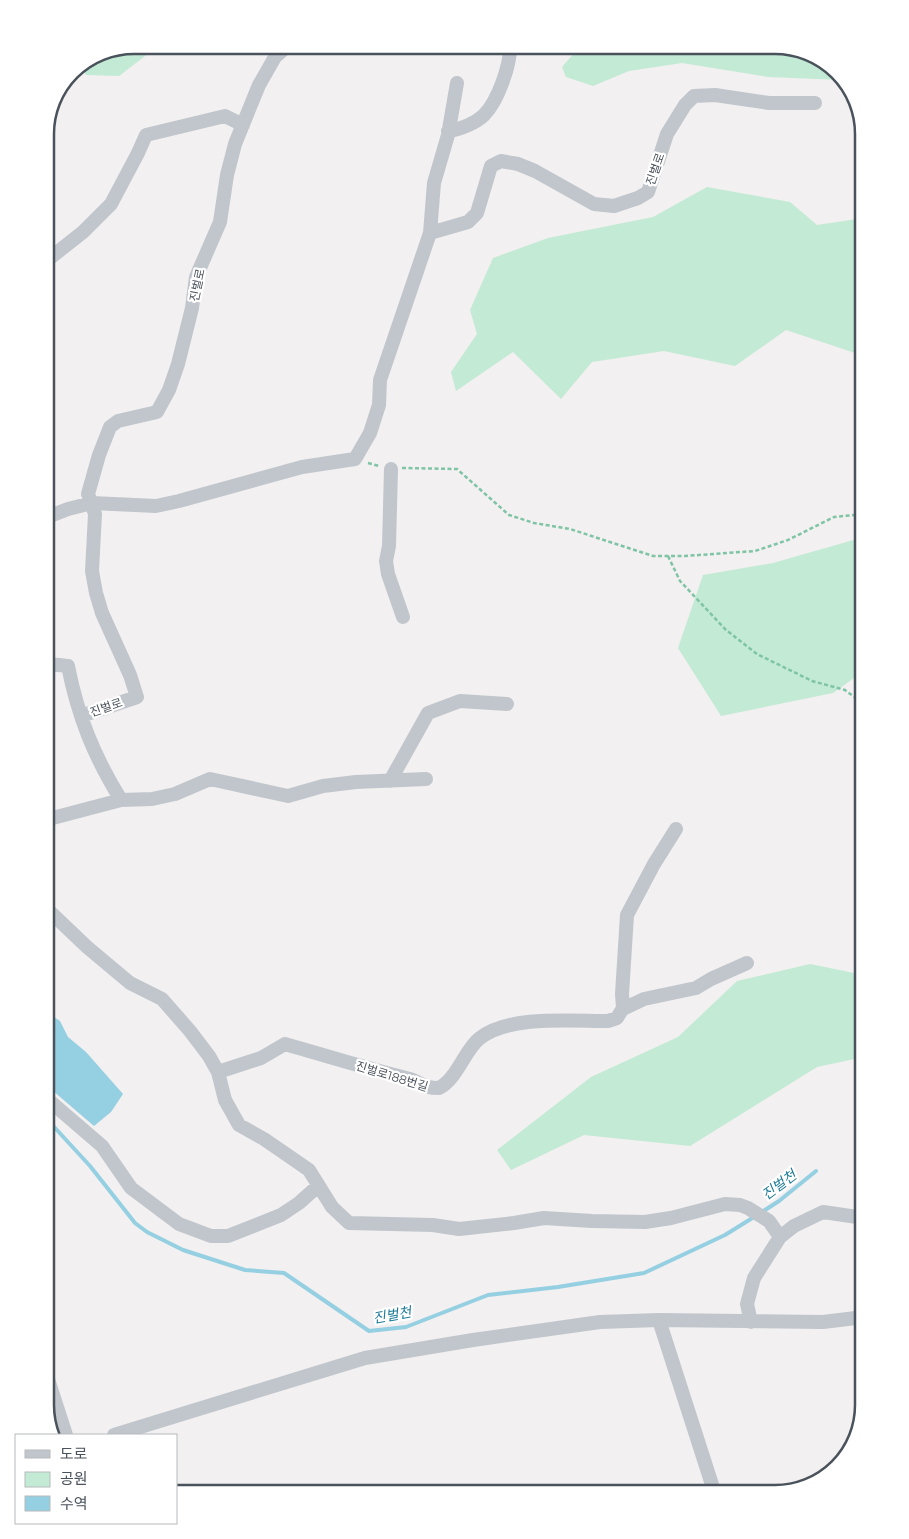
<svg xmlns="http://www.w3.org/2000/svg" width="909" height="1539" viewBox="0 0 909 1539" font-family="Montserrat,'Noto Sans KR',sans-serif">
  <style>
    .green { fill: #c3ead4 }
    .water { fill: #95cfe2 }
    .lines { fill: none; stroke-linecap: round; stroke-linejoin: round }
    .stream { stroke: #95cfe2; stroke-width: 4 }
    .path { stroke: #7fc4a5; stroke-width: 2.5; stroke-dasharray: 4 2.5; stroke-linecap: butt }
    .minor { stroke: #c0c6cc; stroke-width: 14 }
    .labels { text-anchor: middle; dominant-baseline: central; stroke-width: 4.5; stroke-linejoin: round; paint-order: stroke }
    .street-label { font-size: 12px; fill: #4a525b; stroke: #fff }
    .water-label { font-size: 14px; font-style: italic; fill: #1d7b9a; stroke: #fff }
    .rim { fill: none; stroke: #4a525b; stroke-width: 2.5 }
  </style>
  <rect width="100%" height="100%" fill="#f2f0f0"/>
  <path class="green" d="M134,45H153L149,53L119,76L86,75L79,66L100,52Z
    M581,45H781L825,60L842,80L768,77L682,63L629,71L593,86L566,77L562,67Z
    M707,187L790,202L817,225L864,218V356L786,330L735,366L664,351L592,362L561,399L513,352L456,391L451,372L477,334L470,310L493,258L548,238L653,217Z
    M864,537V671L833,693L721,716L678,648L703,575L773,563Z
    M810,964L864,975V1057L817,1067L690,1146L584,1135L511,1170L497,1150L591,1077L678,1037L737,981Z"/>
  <path class="water" d="M45,1011L60,1021L68,1037L86,1052L123,1094L111,1112L94,1126L45,1084Z"/>
  <g class="lines">
    <path class="stream" d="M45,1117L90,1166L135,1223L147,1232L183,1250L245,1270L284,1273L369,1331L406,1327L488,1295L558,1287L644,1273L725,1235L754,1217
      M762,1212L779,1201L816,1171"/>
    <path class="path" d="M368,463L379,466
      M402,468L457,469L509,515L534,523L570,529L653,556H685L755,551L788,540L834,517L864,514
      M668,556L680,581L725,629L757,654L812,681L845,690L857,699L864,712"/>
    <path class="minor" d="M448,131C459,130 476,123 484,115C498,101 511,64 510,45
      M430,233L468,222L477,213L491,166L501,161L518,164L535,171L594,204L614,206L638,198L648,192L667,134L685,105L694,96L715,95L769,103H815
      M45,262L83,232L111,204L138,153L146,135L225,116L243,125
      M391,469L389,546L386,561L388,574L403,617
      M45,518L68,509L92,503L156,506L179,501L302,467L355,459L370,433L379,405L380,380L430,233L434,183L448,135L457,83
      M45,668C52,663 60,665 68,666C78,717 94,756 121,800
      M81,716L137,697L130,675L102,613L96,593L92,571L95,514L88,494L99,455L110,427L118,421L157,412L169,390L178,364L192,308L196,277L220,222L227,175L235,144L259,85L275,57L285,48L292,45
      M390,781L428,713L460,701L507,704
      M45,820L121,800L152,799L175,794L210,779L288,796L323,786L356,782L426,779
      M45,907L87,947L130,983L162,999L190,1031L209,1056L218,1072L225,1100L239,1125L264,1139L309,1170L332,1207L349,1223L433,1225L459,1229L514,1223L544,1218L592,1221L645,1222L671,1218L725,1204L740,1205L748,1208L769,1221L780,1237L794,1226L823,1212L864,1218
      M623,1009L644,999L696,988L711,979L747,963
      M218,1072L261,1058L285,1044C327,1056 368,1069 410,1079C423,1083 422,1088 439,1088C458,1078 465,1049 480,1038C509,1015 572,1021 608,1021L617,1018L623,1008L622,994L627,915L654,864L676,829
      M45,1097L102,1146L131,1188L179,1224L211,1236H228L281,1215L299,1203L318,1186
      M659,1320L715,1494
      M751,1322L747,1304L754,1278L780,1237
      M45,1370L66,1435
      M114,1435L365,1358L473,1340L600,1322L659,1320L823,1322L864,1317"/>
  </g>
  <g class="labels">
    <g class="street-label">
      <text transform="translate(655 169) rotate(-71)">진벌로</text>
      <text transform="translate(197 285) rotate(-78)">진벌로</text>
      <text transform="translate(106 707) rotate(-19)">진벌로</text>
      <text transform="translate(392 1076) rotate(17)">진벌로188번길</text>
    </g>
    <g class="water-label">
      <text transform="translate(779 1185) rotate(-37)">진벌천</text>
      <text transform="translate(392 1315) rotate(-10)">진벌천</text>
    </g>
  </g>
  <path d="M0 0H909V1539H0ZM134 54H775A80 80 0 0 1 855 134V1405A80 80 0 0 1 775 1485H134A80 80 0 0 1 54 1405V134A80 80 0 0 1 134 54Z" fill="#fff" fill-rule="evenodd"/>
  <path class="rim" d="M134 54H775A80 80 0 0 1 855 134V1405A80 80 0 0 1 775 1485H134A80 80 0 0 1 54 1405V134A80 80 0 0 1 134 54Z"/>
  <rect x="15" y="1434" width="162" height="90" fill="#ffffff" stroke="#b7babd"/>
  <rect x="25" y="1450" width="25" height="8" fill="#c0c6cc" stroke="#b7babd"/>
  <text x="60" y="1459" font-size="15" fill="#4a525b">도로</text>
  <rect x="25" y="1472" width="25" height="15" fill="#c3ead4" stroke="#b7babd"/>
  <text x="60" y="1484" font-size="15" fill="#4a525b">공원</text>
  <rect x="25" y="1496" width="25" height="15" fill="#95cfe2" stroke="#b7babd"/>
  <text x="60" y="1509" font-size="15" fill="#4a525b">수역</text>
</svg>
